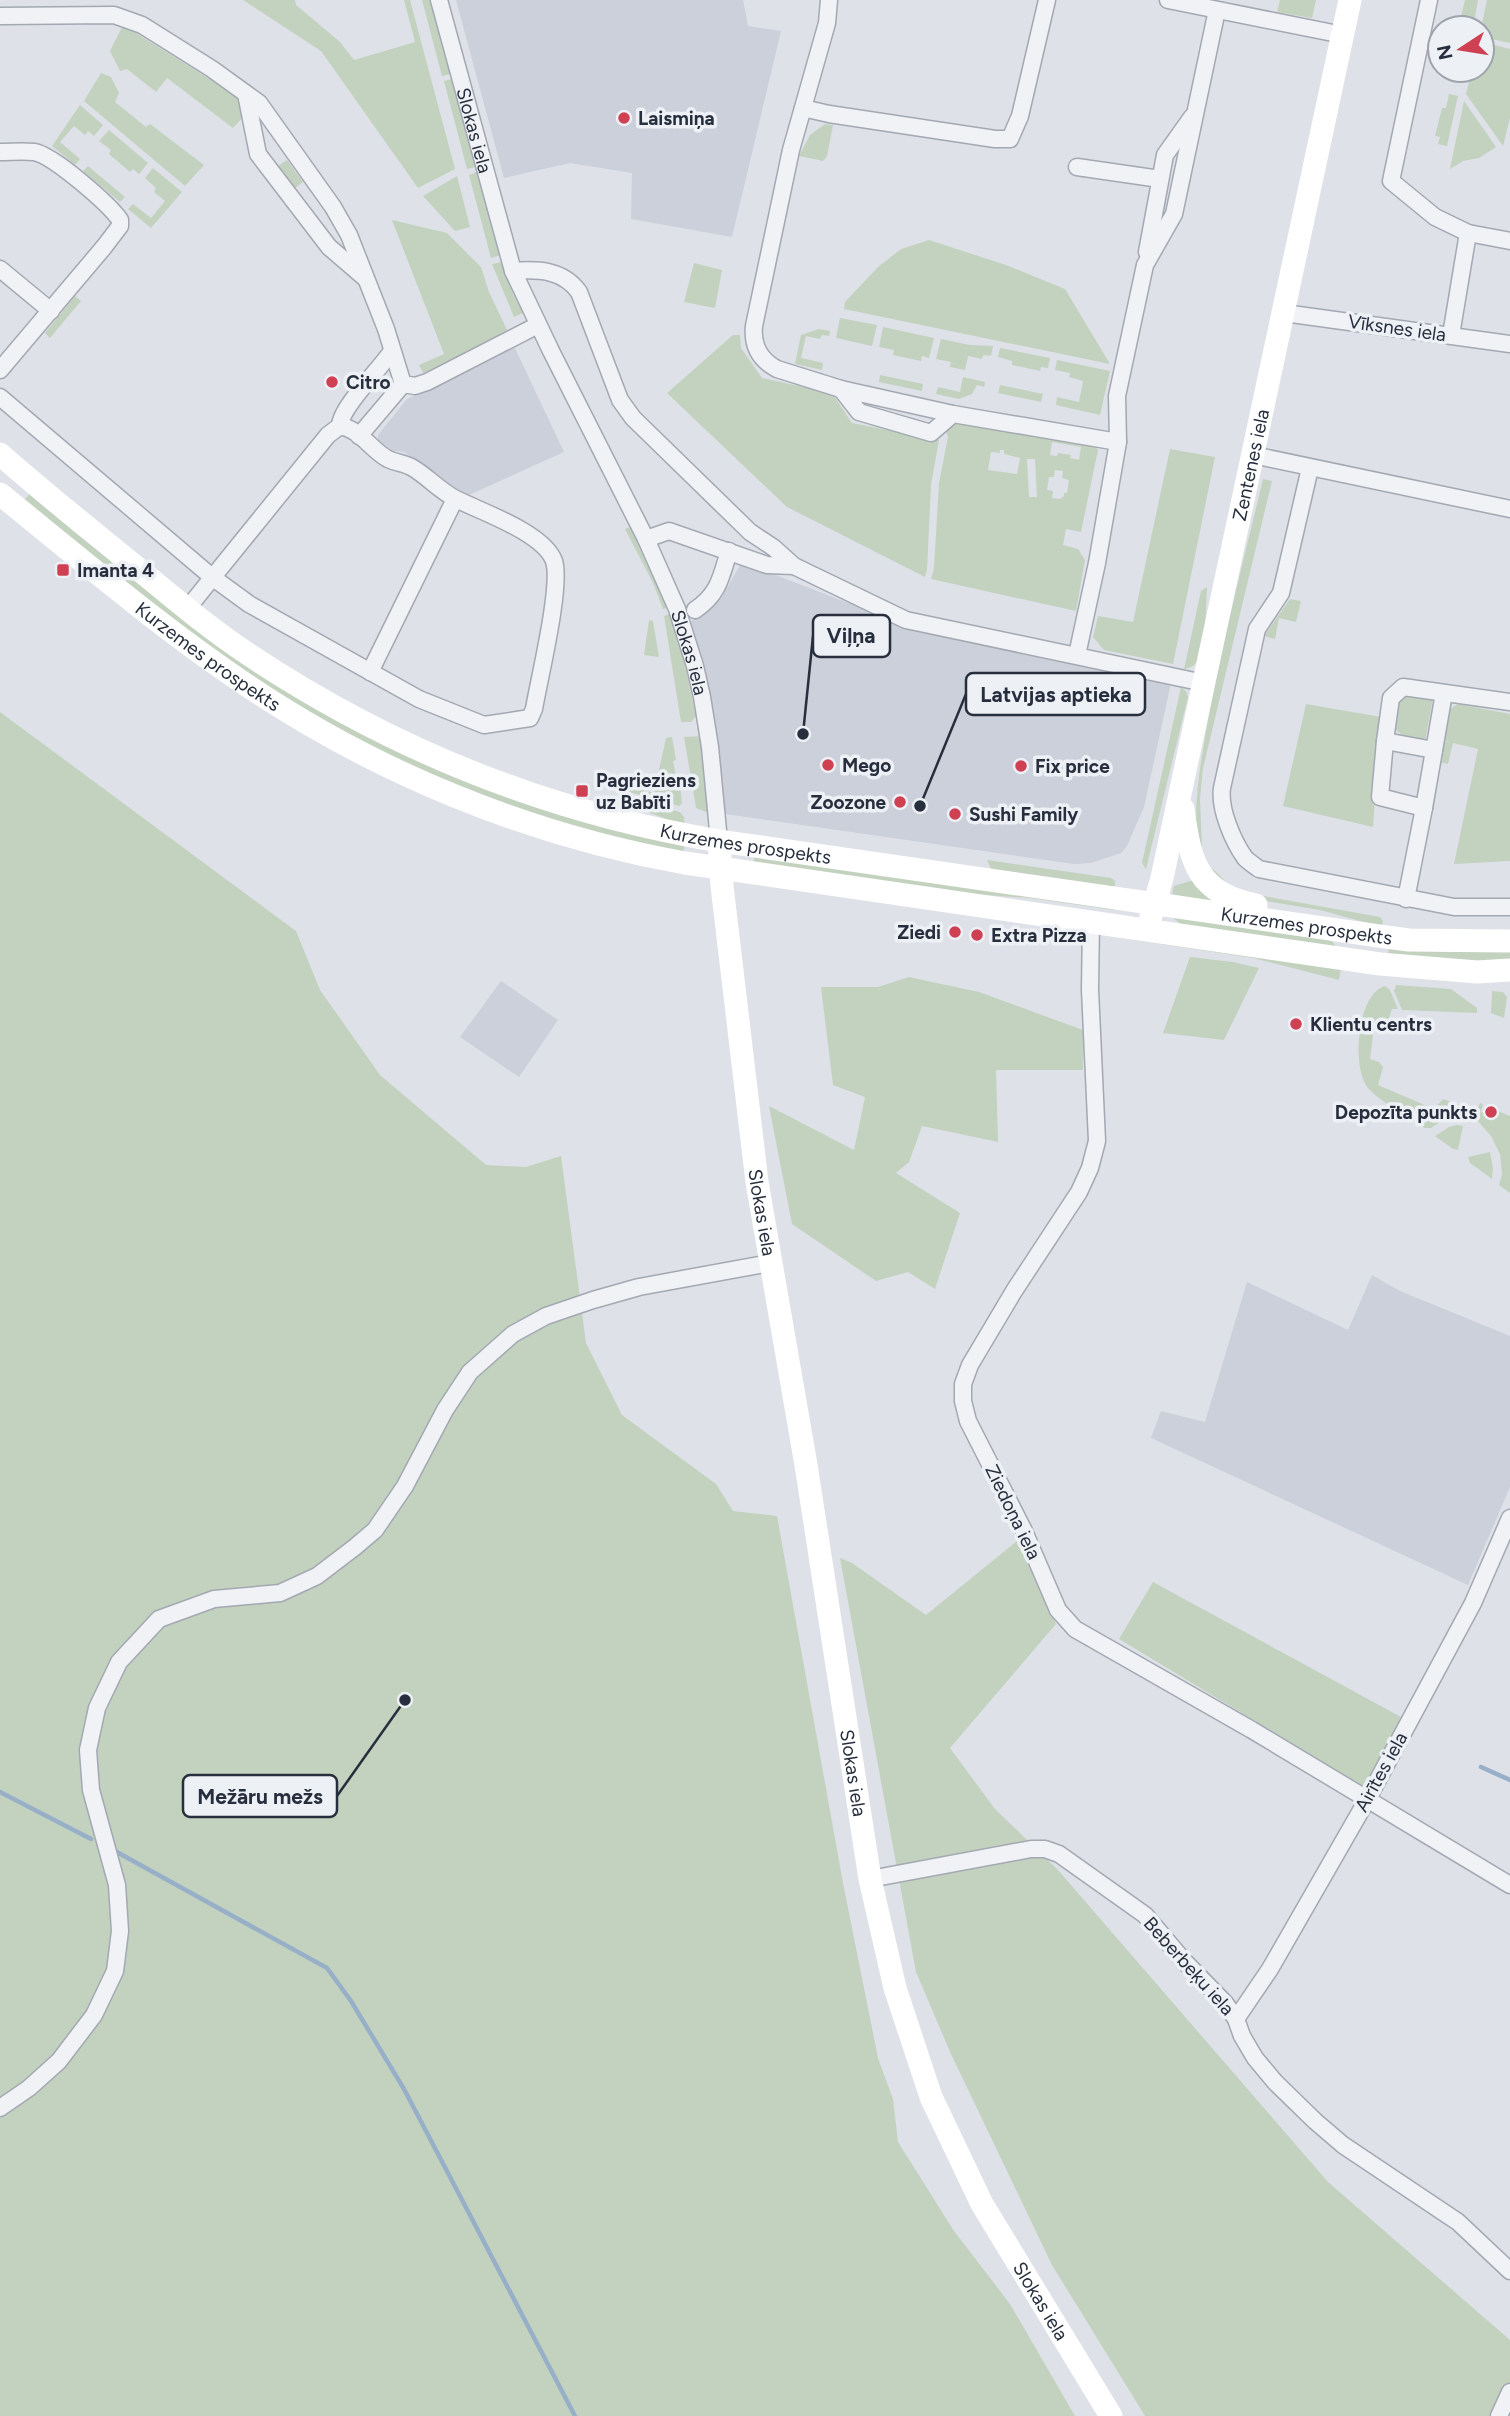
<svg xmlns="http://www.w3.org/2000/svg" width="1510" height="2416" viewBox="0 0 1510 2416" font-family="Figtree,sans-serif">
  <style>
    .built { fill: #ccd0da }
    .green { fill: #c3d2bf; fill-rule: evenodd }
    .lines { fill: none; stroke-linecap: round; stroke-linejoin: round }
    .stream { stroke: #98afc8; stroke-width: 4.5 }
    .street-casing { stroke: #a3a8b2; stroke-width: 19 }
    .street { stroke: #f0f2f6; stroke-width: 16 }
    .secondary { stroke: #fff; stroke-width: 23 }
    .poi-dot { fill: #cf4053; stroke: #edf0f5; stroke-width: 2.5 }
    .labels { text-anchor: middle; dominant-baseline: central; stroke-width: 7; stroke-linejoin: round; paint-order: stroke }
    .poi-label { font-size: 19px; font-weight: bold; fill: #272f3e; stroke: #edf0f5; text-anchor: start }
    .street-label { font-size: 19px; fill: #272f3e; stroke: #edf0f5 }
    .leader { fill: none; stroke: #272f3e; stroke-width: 2.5 }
    .callout-dot { fill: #272f3e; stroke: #edf0f5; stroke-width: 2.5 }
    .callout { fill: #edf0f5; stroke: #272f3e; stroke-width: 2.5 }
    .callout-label { font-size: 21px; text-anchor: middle; font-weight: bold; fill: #272f3e }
  </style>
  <rect width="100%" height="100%" fill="#dee1e8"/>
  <path class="built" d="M456,0H743L748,26L781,31L732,237L631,219L632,173L570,163L504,178Z
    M514,346L564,452L469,495L446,483L404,452L393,451L378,440V435L407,399Z
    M742,562L895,621L1171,683L1144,807L1127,846L1121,853L1091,863L1074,864L725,814L711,704L690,622L720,600Z
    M501,981L558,1020L519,1077L460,1037Z
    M1372,1275L1400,1291L1510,1336V1487L1468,1585L1151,1438L1161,1411L1205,1422L1247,1282L1348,1330Z"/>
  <path class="green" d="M243,0H295L296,5L340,42L354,60L415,42L404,0H410L455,169L418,188L321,51Z
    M422,0H431L451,74L442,76Z
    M1280,0H1316L1312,18L1277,12Z
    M1465,0H1478L1473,28H1464L1465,22L1460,21Z
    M1487,0H1510V43L1482,37L1481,28Z
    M123,25L224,88L239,100L245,115L233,128L167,78L156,92L127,69L120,71L110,51Z
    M1482,42L1510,49V118L1503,146L1466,94L1472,70H1482Z
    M101,73L111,77L119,93L115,102L146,127L150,124L204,165L185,186L84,101Z
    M452,79L476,167L467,169L444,81Z
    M1449,94L1458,96L1447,146L1438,144L1440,137L1435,136L1442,108H1446Z
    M1464,101L1496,147L1479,158L1463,161L1450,169Z
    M80,105L103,125L94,136L88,131L85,135L74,126L60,142L80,159L75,165L52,146Z
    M825,124L833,125L827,156L823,161L799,156L810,135Z
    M109,130L148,163L139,174L133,169L130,172L109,154L111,150L99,141Z
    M287,160L303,182L294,189L278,166Z
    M88,166L125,197L120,202L83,171Z
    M153,168L182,192L151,228L128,209L133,204L151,218L165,201L154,192L156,188L145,178Z
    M477,172L501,255L491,258L469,175Z
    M457,176L470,227L455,231L423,196Z
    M392,220L447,233L481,267L489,292L508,332L423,373L419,365L444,354Z
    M929,240L1006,265L1065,289L1110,364L844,309L845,302L878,267L901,249Z
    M502,262L513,294L523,313L514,317L492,264Z
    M694,263L722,270L715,308L684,302Z
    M75,296L81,301L50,338L45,333Z
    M840,318L877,325L872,346L836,338Z
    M883,327L934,338L929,358L922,356L921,361L893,355L894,350L879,347Z
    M819,329L830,331L829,336L822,335L820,339L806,336L801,358L823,363L822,370L795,364L801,335Z
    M733,335H740L741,348L762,378L832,393L852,423L939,440L931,485L927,570L925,577L787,507L667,393Z
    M941,339L970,345L993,346L991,356L983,355L982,359L968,356L965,370L950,367L951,362L936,359Z
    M1000,348L1050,358L1048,368L1041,367L1040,371L1012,365V361L998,357Z
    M1057,360L1110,371L1100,415L1056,405L1057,397L1079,402L1083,381L1069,377L1070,373L1055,370Z
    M880,375L923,384L922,391L879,382Z
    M963,377L985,382L984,387L977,385L972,394L959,399L936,394L938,387L960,392Z
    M1000,385L1043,394L1041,402L998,393Z
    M956,423H967L1096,447L1098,450L1081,532L1066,529L1063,545L1078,549L1085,560L1076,611L931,579L934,568L939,483L948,437L946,431ZM1052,442L1081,447L1079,460L1070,458L1071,455L1058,453L1057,456L1050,455ZM1000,450H1004V454L1020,458L1017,474L988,470L991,452L1000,453ZM1027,459H1035L1037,497H1029ZM1055,470L1063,471L1062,478L1069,480L1067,493H1064V496L1060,499L1052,498L1053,491L1047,490L1049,477H1054Z
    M1170,449L1215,457L1173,664L1104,650L1093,637L1098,616L1133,622Z
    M1263,479L1272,481L1203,768L1200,799L1202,848H1198C1192,805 1201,762 1208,720C1223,639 1244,559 1263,479Z
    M32,492L286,688L685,843L683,853L631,843L526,812L436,778L321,722L176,624L24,500Z
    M630,527L667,608L663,609L653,583L625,529Z
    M1207,587C1206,607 1206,643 1198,660C1195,666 1190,668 1184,669L1201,591Z
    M1290,599L1301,601L1296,622L1279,618L1275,639L1264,636Z
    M669,614L684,659L696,716L691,722H681L664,616Z
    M649,620L653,621L659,657L644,655Z
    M1181,687L1186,691L1188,697L1146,869L1142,863Z
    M1408,693L1433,698L1425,741C1411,738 1399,737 1391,724L1395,703Z
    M1306,704L1381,717L1373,827L1283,806Z
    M1458,704L1510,714V861L1454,864L1478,749L1453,743L1448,764L1440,762L1444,741L1449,742L1444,740L1450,709Z
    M0,712L296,931L320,990L380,1075L486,1165L526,1167L561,1156L586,1343L622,1415L716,1484L733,1511L777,1516L843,1883L878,2058L893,2099L898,2142L954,2231L1010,2304L1075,2416H0Z
    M702,736L710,810L706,812L696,808L684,737Z
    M672,737L676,760L673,761L676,777H679L682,803L679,806L625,791L626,786L654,793L666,738Z
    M647,804L680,812L684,817L685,826L645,811Z
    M755,853L1114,904V910L1030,898L970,894L753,865Z
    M987,860L1111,878L1115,881V888L992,871Z
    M1213,869L1230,886L1252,894L1380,917L1383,921L1382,927L1320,910L1247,898L1208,872Z
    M1197,879L1214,902L1172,894L1174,886Z
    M1167,913L1331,940L1336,947L1183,926Z
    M1118,935L1341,968L1339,980L1253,958L1121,938Z
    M1389,946L1443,952H1510V961L1488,962L1388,956Z
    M1190,957L1233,962L1259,968L1224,1040L1163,1033Z
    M909,977L979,992L1083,1030V1070H996L998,1142L922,1126L909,1162L896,1173L960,1213L935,1289L908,1272L876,1281L792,1224L769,1106L854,1150L865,1097L833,1085L821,987H878Z
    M1396,985L1451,989L1477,1008V1013L1402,1010L1394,991Z
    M1385,986L1390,990L1398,1009H1392L1388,1021L1375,1020L1370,1059L1379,1062L1383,1067L1378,1085L1434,1109L1443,1099L1471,1109L1468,1114H1449L1441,1116L1440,1122L1431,1128H1425C1410,1118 1379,1101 1368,1088C1351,1068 1357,993 1385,986Z
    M1492,991L1503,992L1507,997L1504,1018L1491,1013Z
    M1480,1103L1483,1104L1481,1112L1495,1118L1498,1111L1510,1116V1193L1499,1185L1502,1174L1500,1154L1491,1136L1476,1119L1475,1115Z
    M1457,1125L1463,1126L1458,1150L1453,1149L1435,1136L1449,1127Z
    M1490,1152L1493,1168L1492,1179L1470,1163L1468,1157Z
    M1017,1541L1056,1624L950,1748L995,1809L1058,1870L1328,2182L1510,2340V2416H1145L1052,2265L951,2054L916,1972L840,1558L852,1563L926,1615Z
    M1153,1582L1401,1717L1366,1788L1119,1639Z"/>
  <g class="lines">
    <path class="stream" d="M1481,1767L1510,1780
      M0,1792L91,1839
      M115,1851L327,1968L351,2001L404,2089L575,2416"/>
    <defs>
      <g id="street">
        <path id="s1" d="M439,0L513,271L551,351L646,539L677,609L695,666L702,697L710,747L719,841"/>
        <path d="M829,0L827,23L791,150L754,326C752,346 760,360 777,369L841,389L953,414L1118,442L1117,396L1145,265L1174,214L1217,10"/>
        <path d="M1168,0L1343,35"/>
        <path d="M1429,0L1391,181L1435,217L1468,233L1510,241"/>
        <path d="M0,16L114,15L142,25L212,69L259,103L333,207L349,235L386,329L403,384L415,386L427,382L538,325"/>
        <path d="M246,94L258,154L329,247L365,278"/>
        <path d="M803,108L829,114L995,139H1010L1020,116L1047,0"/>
        <path d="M0,152C11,152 23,151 34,152C53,155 109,204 120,220V226L104,247L0,370"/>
        <path d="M1077,167L1160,179"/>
        <path d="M1147,252L1165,155L1192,117"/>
        <path d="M0,269L51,311"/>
        <path d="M513,271C539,269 563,270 579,292L620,400L633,418L750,532L774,548L794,566L906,620L1204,683"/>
        <path d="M1284,313L1510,344"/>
        <path d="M1451,335L1468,233"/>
        <path d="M841,389L859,412L931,433L953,414"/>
        <path d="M0,397L212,577L249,604L419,699L484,725L530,718L534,709C539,679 562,586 554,561C544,533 482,512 456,499C440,491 428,477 413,468C405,463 396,463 388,459C371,450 360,429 340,426"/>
        <path d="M359,436L403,384"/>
        <path d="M1253,455L1510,509"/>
        <path d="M1310,468L1281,593L1257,629L1222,788C1219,809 1233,841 1245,858C1249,862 1255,866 1259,869L1454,907H1510"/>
        <path d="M646,539L669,531L767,565L794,566"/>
        <path d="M187,609L328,435L340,426C340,408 380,369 392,351"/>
        <path d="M695,610C719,594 721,577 729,551"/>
        <path d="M1077,655L1097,563L1118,442"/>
        <path d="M370,672L455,499"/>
        <path d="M1385,741L1380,797L1424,808"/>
        <path d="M1434,750L1385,741L1391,698L1403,687L1510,702"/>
        <path d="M1406,899L1424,808L1444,693"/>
        <path d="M1091,921L1090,990L1097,1141L1090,1168L1079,1192L1014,1291L970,1365L963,1384V1401L968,1421L1024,1531L1058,1610L1075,1629L1252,1730L1510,1885"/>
        <path d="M870,1879L1031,1849H1045L1059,1854L1145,1915L1183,1960L1225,2003L1236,2019L1242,2036L1255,2058L1275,2082L1315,2121L1343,2145L1458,2222L1510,2271"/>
        <path d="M1236,2019L1270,1969L1367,1800L1473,1603L1510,1518"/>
        <path d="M0,2108L29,2088L59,2061L94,2015L115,1971L120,1931L117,1885L91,1790L88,1750L97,1708L119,1662L159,1619L214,1599L280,1593L317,1576L355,1547L375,1530L405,1486L445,1410L470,1372L513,1334L546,1316L593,1300L639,1287L770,1263"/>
        <path d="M1499,2416L1510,2392"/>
      </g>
    </defs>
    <use href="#street" class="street-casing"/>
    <use href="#street" class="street"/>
    <g class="secondary">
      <path id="s2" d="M0,454C43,492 87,527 131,563C169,594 207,627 248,654C391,749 550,813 719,841L1386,937L1409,940L1510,941"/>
      <path id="s3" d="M0,494C79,558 158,625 242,682C374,772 528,835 685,863L1380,964L1477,972L1510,970"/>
      <path d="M1183,809C1190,861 1197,894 1256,905"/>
      <path id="s4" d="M719,841L722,886L757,1182L806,1465L870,1879L895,1988L931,2097L982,2204L1111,2416"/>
      <path id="s5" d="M1151,916L1162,878L1350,0"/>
    </g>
  </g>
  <g class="poi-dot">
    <circle cx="624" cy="118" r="7"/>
    <circle cx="332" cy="382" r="7"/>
    <rect x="56" y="563" width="14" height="14" rx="3.5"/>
    <circle cx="828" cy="765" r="7"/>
    <circle cx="1021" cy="766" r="7"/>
    <rect x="575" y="784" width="14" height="14" rx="3.5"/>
    <circle cx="900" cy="802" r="7"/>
    <circle cx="955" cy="814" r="7"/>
    <circle cx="955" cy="932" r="7"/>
    <circle cx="977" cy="935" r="7"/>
    <circle cx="1296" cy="1024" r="7"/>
    <circle cx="1491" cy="1112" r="7"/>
  </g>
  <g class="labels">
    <g class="poi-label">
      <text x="638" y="118">Laismiņa</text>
      <text x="346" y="382">Citro</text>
      <text x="77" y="570">Imanta 4</text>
      <text x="842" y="765">Mego</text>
      <text x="1035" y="766">Fix price</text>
      <text x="596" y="780">Pagrieziens<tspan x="596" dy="22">uz Babīti</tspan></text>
      <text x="886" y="802" text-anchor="end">Zoozone</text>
      <text x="969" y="814">Sushi Family</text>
      <text x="941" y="932" text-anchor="end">Ziedi</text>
      <text x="991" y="935">Extra Pizza</text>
      <text x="1310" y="1024">Klientu centrs</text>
      <text x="1477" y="1112" text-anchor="end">Depozīta punkts</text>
    </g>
    <g class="street-label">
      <text stroke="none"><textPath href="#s1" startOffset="135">Slokas iela</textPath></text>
      <text transform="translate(1397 328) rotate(8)">Vīksnes iela</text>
      <text stroke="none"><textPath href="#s5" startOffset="462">Zentenes iela</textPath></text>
      <text stroke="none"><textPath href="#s1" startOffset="702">Slokas iela</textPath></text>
      <text stroke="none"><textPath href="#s3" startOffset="264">Kurzemes prospekts</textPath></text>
      <text stroke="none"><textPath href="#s2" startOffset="856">Kurzemes prospekts</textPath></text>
      <text stroke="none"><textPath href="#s2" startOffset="1423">Kurzemes prospekts</textPath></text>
      <text stroke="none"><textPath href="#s4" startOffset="374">Slokas iela</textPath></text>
      <text transform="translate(1013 1512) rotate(64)">Ziedoņa iela</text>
      <text transform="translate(1381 1772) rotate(-61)">Airītes iela</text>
      <text stroke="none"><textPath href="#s4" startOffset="942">Slokas iela</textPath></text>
      <text transform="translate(1189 1966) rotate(48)">Beberbeķu iela</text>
      <text stroke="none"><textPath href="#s4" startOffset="1508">Slokas iela</textPath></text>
    </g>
  </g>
  <path class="leader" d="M803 734L813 636M920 806L966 694M405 1700L337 1796"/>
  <g class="callout-dot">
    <circle cx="803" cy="734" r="7"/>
    <circle cx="920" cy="806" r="7"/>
    <circle cx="405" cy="1700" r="7"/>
  </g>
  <g class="callout">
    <rect x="813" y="615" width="77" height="42" rx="7"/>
    <rect x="966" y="673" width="179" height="42" rx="7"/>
    <rect x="183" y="1775" width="154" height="42" rx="7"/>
  </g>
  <g class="callout-label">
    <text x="851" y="643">Viļņa</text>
    <text x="1056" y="702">Latvijas aptieka</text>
    <text x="260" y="1804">Mežāru mežs</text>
  </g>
  <g transform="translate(1461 49) rotate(258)"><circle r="33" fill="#edf0f5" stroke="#9ea3ac" stroke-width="2"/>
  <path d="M0-5L12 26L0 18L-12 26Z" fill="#cf4053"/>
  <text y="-10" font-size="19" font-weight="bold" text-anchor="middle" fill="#272f3e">N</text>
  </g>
</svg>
